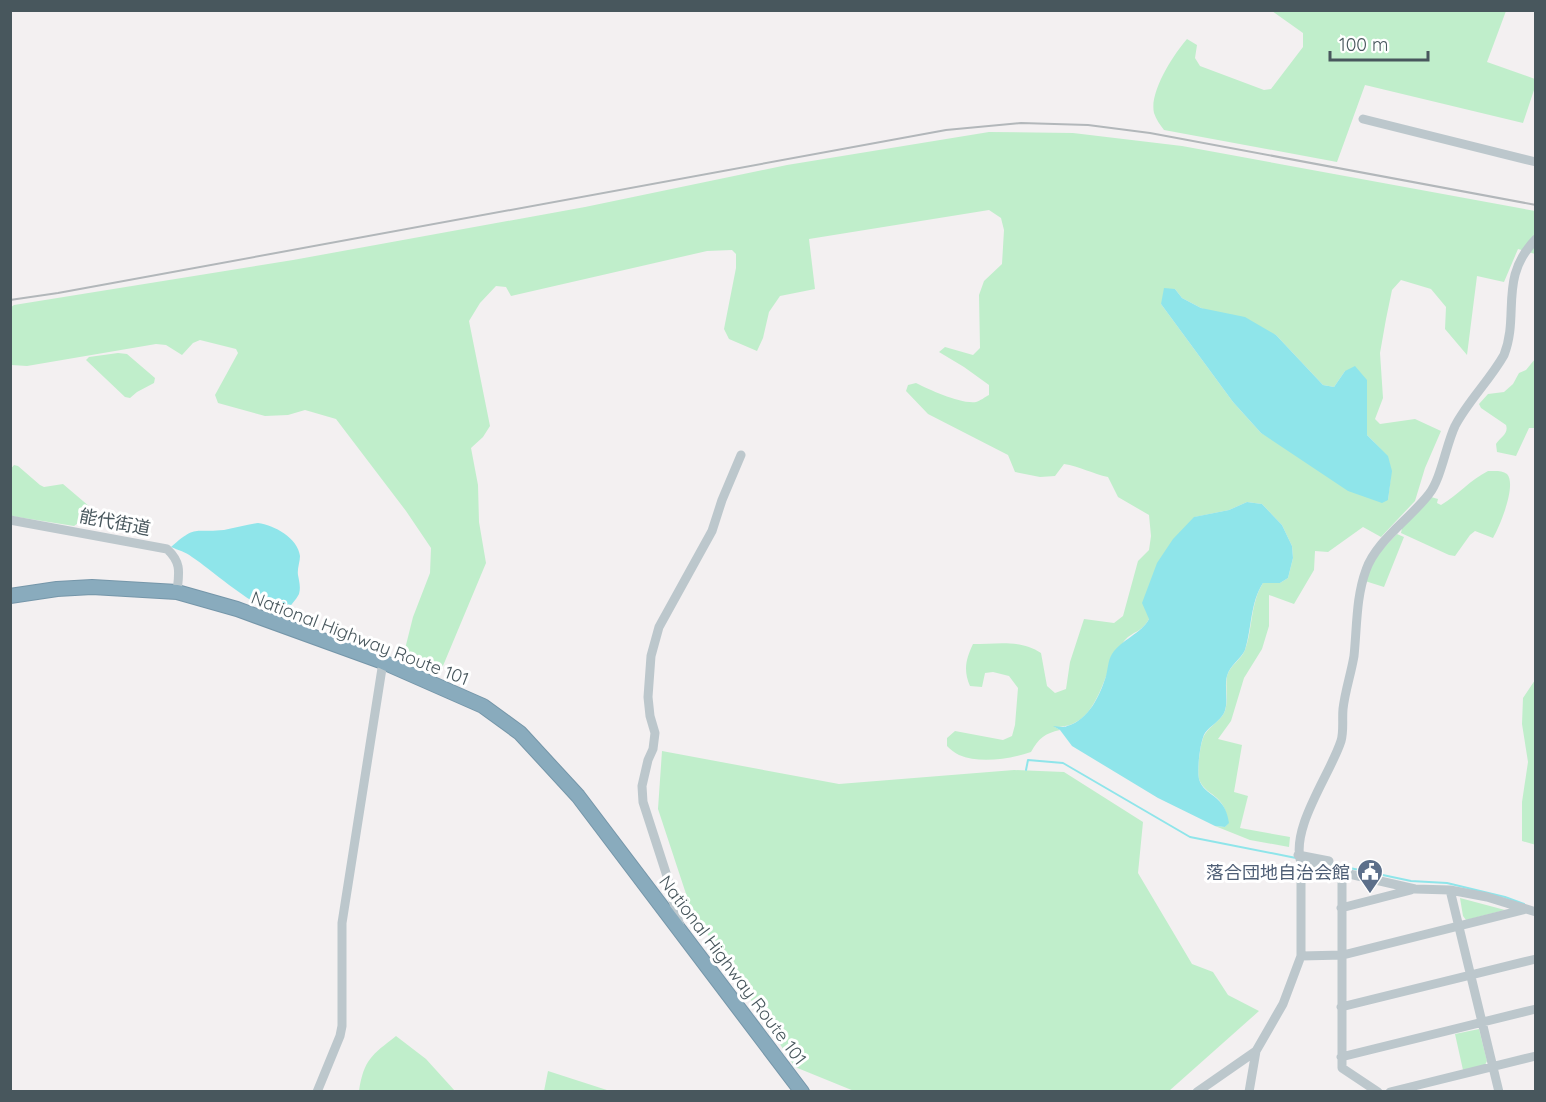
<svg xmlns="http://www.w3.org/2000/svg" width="1546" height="1102" viewBox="0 0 1546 1102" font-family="Quicksand,'Noto Sans JP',sans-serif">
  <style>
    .green { fill: #c0eecb; fill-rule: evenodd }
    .water { fill: #8fe5ea }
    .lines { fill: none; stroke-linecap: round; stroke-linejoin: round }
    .stream { stroke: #8fe5ea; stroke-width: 2 }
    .highway-casing { stroke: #7596a9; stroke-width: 16 }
    .minor { stroke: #bcc7cc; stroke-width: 9 }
    .highway { stroke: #89abbd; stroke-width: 14 }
    .rail { stroke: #b2b7ba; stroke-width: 2 }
    .labels { text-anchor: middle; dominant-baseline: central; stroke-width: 6; stroke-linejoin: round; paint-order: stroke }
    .street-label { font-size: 18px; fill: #48575d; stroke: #fff }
    .service-label { font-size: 18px; fill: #4e5e75; stroke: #fff; text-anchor: end }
  </style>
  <rect width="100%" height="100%" fill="#f3f0f1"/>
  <path class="green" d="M1272,11H1506L1487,62L1535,79V87L1523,123L1365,85L1337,162L1164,130C1160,125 1156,119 1154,113C1149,92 1174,54 1187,39L1197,45L1195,58L1200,66L1264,90L1271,89L1303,47V33Z
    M989,132L1073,133L1182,146L1535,211V254L1518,249L1504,282L1477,276L1467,355L1445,329L1446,307L1431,289L1401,280L1392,290L1386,319L1380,353L1383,398L1375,419L1380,424L1415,419L1441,431L1425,468L1415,501L1381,537L1363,527L1328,552L1315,551L1314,570L1294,604L1269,595V626L1262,649L1244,678L1231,721L1218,739L1242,745L1234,792L1248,796L1240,828L1290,837L1289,847L1250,840L1215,826L1225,827L1228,823C1225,792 1205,797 1199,779C1197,770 1200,741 1205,734C1210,726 1220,721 1224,713C1229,703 1225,687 1227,676C1230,665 1241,660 1245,650C1253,628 1250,604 1263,583H1280L1288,578L1293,558L1292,546L1282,525L1262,504L1247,502L1229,510L1195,517L1149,619C1141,633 1133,631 1125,640C1101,668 1102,728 1055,727L1060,730C1045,733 1038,739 1031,752C1010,759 980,764 959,755C955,753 950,749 947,746V738L955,731L1003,740L1012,736L1015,725L1018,688L1009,676L993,672L985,673L982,687L970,686C963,670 966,659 973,644C996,644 1021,639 1041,653L1047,686L1055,693L1066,689L1070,662L1084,619L1114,623L1123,616L1138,561L1149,550L1151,536L1149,515L1118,497L1108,477C1093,474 1079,466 1064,464L1055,476L1040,477L1015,472L1008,455L928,414L906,391L908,385L916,383C930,390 960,404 976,402C980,401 985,397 989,395V385L964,367L939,352L945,347L973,355L980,348L979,295L984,281L1002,264L1004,230L1001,218L989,210L809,239L815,289L780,296L769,312L763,338L757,351L729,339L724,329L736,268V254L732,250L707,251L511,296L506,287L496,286L480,303L469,321L490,426L483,437L471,448L478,485L479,522L486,563L440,673L403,657L413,617L430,573L431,548L406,511L336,419L305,410L288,415L265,416L218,403L215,395L238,353L236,349L200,340L193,343L182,355L166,345L156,344L27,366L11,365L10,308L14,305L293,260L585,207L787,165ZM1175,289L1182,298L1201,308L1276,335L1323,385L1334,387L1345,371L1366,418L1367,435C1394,462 1393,462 1388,500L1261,433L1233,402L1161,304Z
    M118,353L127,354L155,378L154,383L137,392L130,398L125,397L86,360L89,357Z
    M1535,359V428H1529L1516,456L1497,452L1496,444C1500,437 1509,434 1506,425L1481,408L1479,404L1488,394L1504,392L1513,384L1519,373L1526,370Z
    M14,465L18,466L40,485L44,487L63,484L90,507L81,521L74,526L11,516L10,470Z
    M1488,471C1494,471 1502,470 1507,474C1517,485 1500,526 1493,538L1475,531L1470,535L1455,556L1449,555L1401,533L1402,528L1431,497L1438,499L1437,503L1441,505C1458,495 1470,480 1488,471Z
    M1397,534L1404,537L1384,587L1365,581L1374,558Z
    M1535,680L1536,845L1522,841V802L1528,762L1522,724L1523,698Z
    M662,751L839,784L1014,770L1064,772L1143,822L1138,873L1192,964L1213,972L1228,995L1259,1011L1169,1091H854L795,1067L691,909L658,809Z
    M1460,898L1505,910L1466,920L1463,916Z
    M1479,1029L1487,1061L1485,1065L1463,1070L1455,1034Z
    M396,1036L426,1059L455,1091H359C364,1059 372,1055 396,1036Z
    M548,1071L610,1091H611H544Z"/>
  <path class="water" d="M1164,288L1175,289L1182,298L1201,308L1245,317L1276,335L1323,385L1334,387L1345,371L1355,366L1367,380V435L1388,456L1392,471L1388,500L1382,503L1348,491L1261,433L1233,402L1161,304Z
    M1247,502L1262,504L1282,525L1292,546L1293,558L1288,578L1280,583H1263C1250,603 1252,628 1245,650C1241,659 1230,665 1227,676C1224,687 1229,703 1224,713C1220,721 1210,726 1205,733C1200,741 1197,769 1199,779C1204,797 1225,793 1229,823L1225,827L1215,826L1158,798L1072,746L1060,730L1053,726C1057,726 1064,728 1067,726C1089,720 1100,695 1106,676C1108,669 1108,660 1112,654C1122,639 1141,634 1149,619L1142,603L1157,563L1173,539L1194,517L1229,510Z
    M258,523C274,525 298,538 300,556C300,562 297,569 298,575C299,581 301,587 299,594C296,600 289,607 285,613C263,617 211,569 192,557C186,552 178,550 171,547C196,524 195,533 224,530C235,528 247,525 258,523Z"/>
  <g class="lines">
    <path class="stream" d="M1026,770L1028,760L1063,763L1190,837L1296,858
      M1331,864L1411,881L1447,883L1505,897L1524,904"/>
    <defs>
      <path id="highway" d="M10,596L57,589L92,587L177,592L237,609L383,662L483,706L520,733L578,796L802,1092"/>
    </defs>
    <use href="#highway" class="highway-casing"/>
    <path class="minor" d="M1363,119L1536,162
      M10,520L167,549C182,563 179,573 177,592
      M1298,855L1329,861
      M1301,863L1415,889L1450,890L1487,897L1536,912
      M1342,874V1068L1378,1092
      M1450,890L1499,1092
      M1341,908L1411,890
      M680,927L666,873L643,802L642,786L648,760L653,749L655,733L650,716L648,697L651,656L659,627L712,531L722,500L741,455
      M1301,956L1343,955L1526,909
      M1341,1007L1536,959
      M1341,1057L1536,1009
      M317,1092L340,1036L342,1026V923L383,662
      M1197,1092L1256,1051
      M1249,1092L1256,1051L1283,1004L1301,956V863C1290,828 1330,775 1341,741C1344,731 1342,720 1343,709C1345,691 1351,674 1354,656C1357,627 1356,597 1366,570C1376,541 1410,519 1429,494C1441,479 1446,445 1455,426C1468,401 1490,380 1504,355C1520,314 1498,278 1536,239
      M1390,1092L1536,1056"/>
    <use href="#highway" class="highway"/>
    <path class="rail" d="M10,300L58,293L946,130L1021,123L1088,125L1150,133L1536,205"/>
  </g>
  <defs>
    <symbol id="civic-pin" viewBox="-11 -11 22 30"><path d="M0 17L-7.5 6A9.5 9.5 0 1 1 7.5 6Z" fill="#5c6f8a" stroke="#fff"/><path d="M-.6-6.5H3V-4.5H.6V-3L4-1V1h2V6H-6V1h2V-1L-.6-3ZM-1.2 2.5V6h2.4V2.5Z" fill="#fff"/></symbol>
  </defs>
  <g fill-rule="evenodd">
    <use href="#civic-pin" x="1355" y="857" width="30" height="40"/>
  </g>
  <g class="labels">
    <g class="street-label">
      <text transform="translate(115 522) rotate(11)">能代街道</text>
      <text transform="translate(360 638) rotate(21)">National Highway Route 101</text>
      <text transform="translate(733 970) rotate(53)">National Highway Route 101</text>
    </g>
    <g class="service-label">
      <text x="1350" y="872">落合団地自治会館</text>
    </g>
  </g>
  <rect width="1546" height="1102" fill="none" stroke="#48575d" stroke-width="24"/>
  <path d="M1330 51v9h98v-9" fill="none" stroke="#48575d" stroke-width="3"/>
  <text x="1339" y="51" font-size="18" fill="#48575d" stroke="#ffffff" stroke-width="4.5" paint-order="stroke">100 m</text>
</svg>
